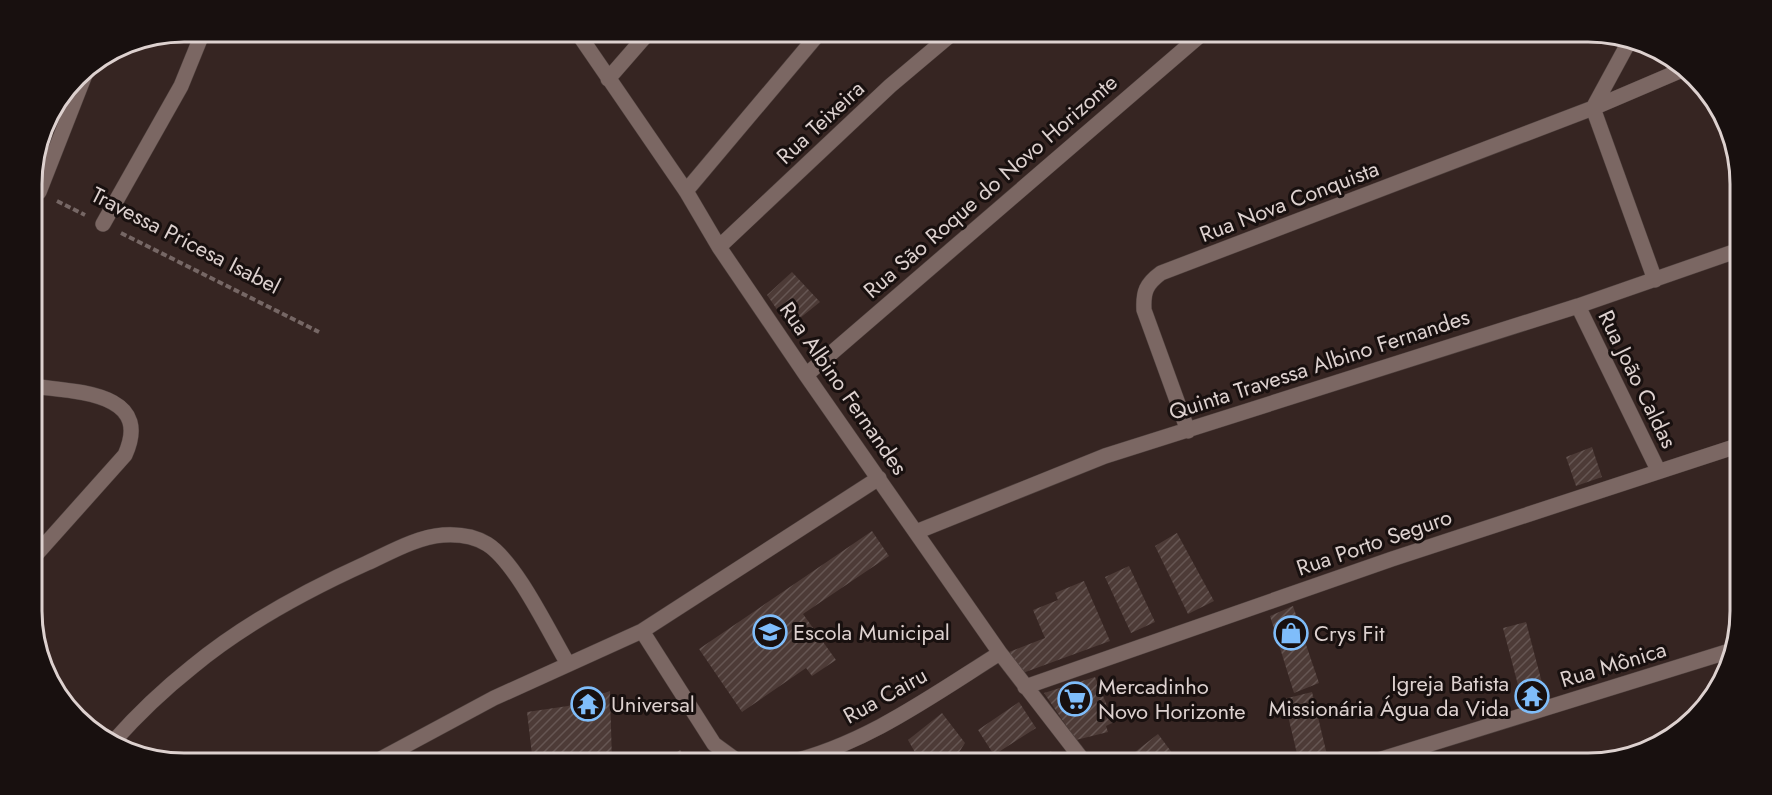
<svg xmlns="http://www.w3.org/2000/svg" width="1772" height="795" viewBox="0 0 1772 795" font-family="Jost,sans-serif">
  <style>
    .building { fill: url(#building-hatch) }
    .lines { fill: none; stroke-linecap: round; stroke-linejoin: round }
    .street-casing { stroke: #4f413e; stroke-width: 16 }
    .path { stroke: #766765; stroke-width: 4; stroke-dasharray: 6 3; stroke-linecap: butt }
    .street { stroke: #7b6763; stroke-width: 15 }
    .labels { text-anchor: middle; dominant-baseline: central; stroke-width: 6; stroke-linejoin: round; paint-order: stroke }
    .street-label { font-size: 22px; fill: #ddd1cf; stroke: #18100f }
    .poi-label { font-size: 22px; fill: #ddd1cf; stroke: #18100f; text-anchor: start }
    .rim { fill: none; stroke: #ddd1cf; stroke-width: 3 }
  </style>
  <defs>
    <pattern id="building-hatch" width="6" height="6" patternUnits="userSpaceOnUse" patternTransform="scale(1.5)"><rect width="6" height="6" fill="#4d3b37"/><path d="M-1 1l2-2M0 6l6-6M5 7l2-2" fill="none" stroke="#665653"/></pattern>
  </defs>
  <rect width="100%" height="100%" fill="#362522"/>
  <path class="building" d="M792,272L820,302L789,327L767,295Z
    M1592,447L1602,477L1576,486L1566,457Z
    M872,531L889,556L803,614L836,660L812,676L806,668L742,712L699,649Z
    M1177,533L1214,601L1188,614L1155,546Z
    M1129,566L1155,622L1131,633L1105,577Z
    M1084,581L1110,641L1020,674L1009,652L1045,638L1033,610L1058,600L1055,593Z
    M1293,606L1319,683L1294,693L1270,616Z
    M1526,622L1546,698L1523,704L1503,628Z
    M1095,677L1114,722L1106,726L1108,732L1076,740L1044,693Z
    M610,691L612,763H533L527,712L568,706Z
    M1312,692L1327,755L1299,762L1284,699Z
    M1019,702L1036,728L994,755L978,730Z
    M942,713L965,743L952,763H921L908,740Z
    M1158,734L1176,758L1170,763H1121Z
    M680,750L691,763H660Z
    M1051,751L1058,763H1030Z"/>
  <g class="lines">
    <defs>
      <path id="street" d="M577,32L686,191L719,247L806,375L1000,653L1085,763
        M1630,40L1593,108L1655,280
        M608,79L649,32
        M686,191L820,32
        M39,192L88,67
        M103,224L181,86L203,32
        M719,247L890,86L954,32
        M1578,306L1658,470
        M806,375L1204,32
        M32,386C73,392 154,391 125,455L33,558
        M1188,431L1144,310C1143,292 1146,284 1161,273L1593,108L1682,70
        M916,532L1105,456L1578,306L1739,250
        M642,631L714,744L736,760L752,763
        M1025,687L1392,559L1740,445
        M113,742C137,715 163,690 192,667C244,624 305,591 367,563C391,552 417,537 443,535C458,534 474,536 487,544C516,562 549,632 568,664
        M373,763L494,698L642,631L879,478
        M786,763C865,745 933,695 1000,653
        M1369,763L1733,650"/>
    </defs>
    <use href="#street" class="street-casing"/>
    <path class="path" d="M57,201L85,215
      M121,233L319,332"/>
    <use href="#street" class="street"/>
  </g>
  <defs>
    <symbol id="school-ring" viewBox="-11 -11 22 22"><circle r="9.5" fill="#18100f" stroke="#7fbdfa" stroke-width="1.5"/><path d="M0-5L7-2L0 1L-7-2ZM-4 1L0 2.5L4 1V4Q0 6-4 4Z" fill="#7fbdfa"/></symbol>
    <symbol id="shop-ring" viewBox="-11 -11 22 22"><circle r="9.5" fill="#18100f" stroke="#7fbdfa" stroke-width="1.5"/><path d="M-5-2.5h2.3a2.7 3.5 0 0 1 5.4 0H5L5.5 6h-11ZM-1.5-2.5h3a1.5 2.3 0 0 0-3 0Z" fill="#7fbdfa"/></symbol>
    <symbol id="temple-ring" viewBox="-11 -11 22 22"><circle r="9.5" fill="#18100f" stroke="#7fbdfa" stroke-width="1.5"/><path d="M0-6L5-2H3V0L6.5 2.5H4V6H1.5V3h-3V6H-4V2.5H-6.5L-3 0V-2H-5Z" fill="#7fbdfa"/></symbol>
    <symbol id="supermarket-ring" viewBox="-11 -11 22 22"><circle r="9.5" fill="#18100f" stroke="#7fbdfa" stroke-width="1.5"/><path d="M-6-5.5h2.5l.6 2H6L4.5 2H-2.5L-4.4-4H-6ZM-1.5 3.2a1.3 1.3 0 1 0 .1 0ZM3 3.2a1.3 1.3 0 1 0 .1 0Z" fill="#7fbdfa"/></symbol>
  </defs>
  <g fill-rule="evenodd">
    <use href="#school-ring" x="751" y="613" width="38" height="38"/>
    <use href="#shop-ring" x="1272" y="614" width="38" height="38"/>
    <use href="#temple-ring" x="1513" y="677" width="38" height="38"/>
    <use href="#supermarket-ring" x="1056" y="680" width="38" height="38"/>
    <use href="#temple-ring" x="569" y="685" width="38" height="38"/>
  </g>
  <g class="labels">
    <g class="street-label">
      <text transform="translate(820 122) rotate(-43)">Rua Teixeira</text>
      <text transform="translate(990 186) rotate(-41)">Rua São Roque do Novo Horizonte</text>
      <text transform="translate(1289 201) rotate(-21)">Rua Nova Conquista</text>
      <text transform="translate(186 240) rotate(27)">Travessa Pricesa Isabel</text>
      <text transform="translate(1319 364) rotate(-18)">Quinta Travessa Albino Fernandes</text>
      <text transform="translate(1638 379) rotate(64)">Rua João Caldas</text>
      <text transform="translate(844 388) rotate(55)">Rua Albino Fernandes</text>
      <text transform="translate(1374 542) rotate(-19)">Rua Porto Seguro</text>
      <text transform="translate(1613 664) rotate(-17)">Rua Mônica</text>
      <text transform="translate(885 695) rotate(-29)">Rua Cairu</text>
    </g>
    <g class="poi-label">
      <text x="793" y="632">Escola Municipal</text>
      <text x="1314" y="633">Crys Fit</text>
      <text x="1509" y="683" text-anchor="end">Igreja Batista<tspan x="1509" dy="25">Missionária Água da Vida</tspan></text>
      <text x="1098" y="686">Mercadinho<tspan x="1098" dy="25">Novo Horizonte</tspan></text>
      <text x="611" y="704">Universal</text>
    </g>
  </g>
  <path d="M0 0H1772V795H0ZM184 42H1588A142 142 0 0 1 1730 184V611A142 142 0 0 1 1588 753H184A142 142 0 0 1 42 611V184A142 142 0 0 1 184 42Z" fill="#18100f" fill-rule="evenodd"/>
  <path class="rim" d="M184 42H1588A142 142 0 0 1 1730 184V611A142 142 0 0 1 1588 753H184A142 142 0 0 1 42 611V184A142 142 0 0 1 184 42Z"/>
</svg>
